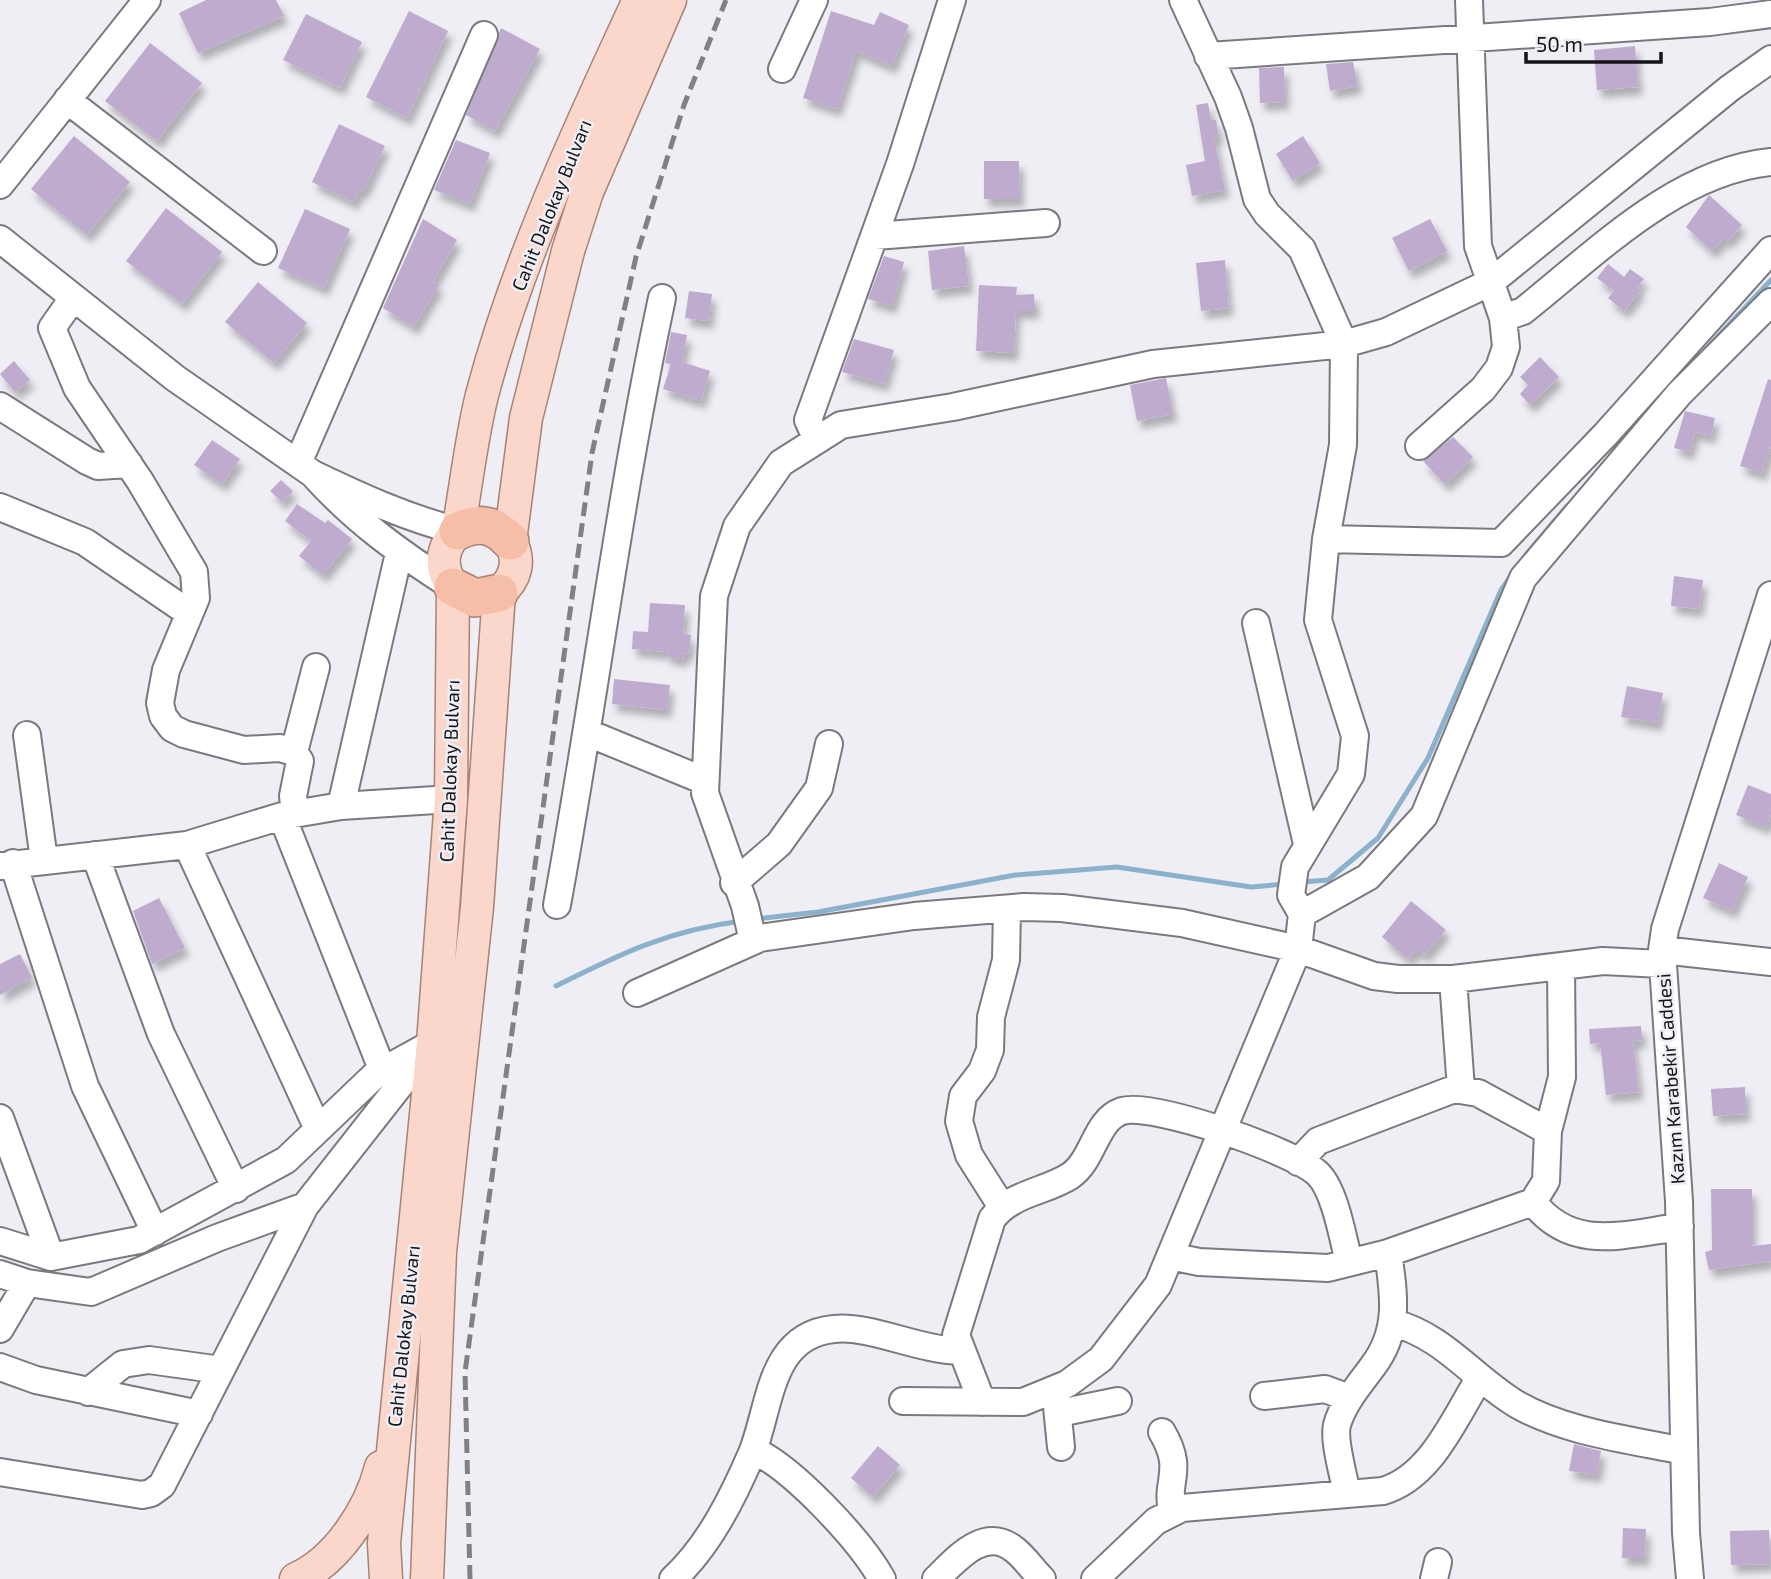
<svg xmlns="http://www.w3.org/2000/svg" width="1771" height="1579" viewBox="0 0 1771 1579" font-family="'Exo 2',sans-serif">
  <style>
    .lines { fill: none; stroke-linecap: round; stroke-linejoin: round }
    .stream { stroke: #8cb1ca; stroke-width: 5 }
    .building { fill: #beabce; filter: url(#shadow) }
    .minor-casing { stroke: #7a797f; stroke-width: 30 }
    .major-casing { stroke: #a78275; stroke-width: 35 }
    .highway-casing { stroke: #a78275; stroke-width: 40 }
    .minor { stroke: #fff; stroke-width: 26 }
    .major { stroke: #fad7ca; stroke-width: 32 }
    .highway { stroke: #f6bda7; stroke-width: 37 }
    .rail { stroke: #818084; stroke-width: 5; stroke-dasharray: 14 7; stroke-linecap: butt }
    .labels { text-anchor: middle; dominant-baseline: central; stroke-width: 5; stroke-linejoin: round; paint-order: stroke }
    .street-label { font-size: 19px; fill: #151517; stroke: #efeef5 }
  </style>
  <defs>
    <filter id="shadow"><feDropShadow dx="4.5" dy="8" stdDeviation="3.5" flood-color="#0004"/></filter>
  </defs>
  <rect width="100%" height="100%" fill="#efeef5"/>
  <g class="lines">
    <path class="stream" d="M1706,349L1771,280
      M1524,557L1567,506
      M1302,882L1328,880L1378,838L1428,758L1501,590L1511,576
      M755,919L818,912L1015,875L1117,867L1251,887L1285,884
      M556,986C620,954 669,930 742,921"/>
  </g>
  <path class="building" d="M206,0H276L284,16L198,53L179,13Z
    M409,11L448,31L407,118L366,97Z
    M831,11L874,25L880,12L909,25L892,66L856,51L837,109L803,98Z
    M306,14L362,42L340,88L283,60Z
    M501,28L540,49L495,131L466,115Z
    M150,43L202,83L157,141L105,101Z
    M1635,46L1638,87L1597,90L1594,50Z
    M1353,62L1358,86L1330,91L1326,64Z
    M1284,67L1285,102L1260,103L1259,68Z
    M1208,103L1211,120H1216L1219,137L1214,138L1225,190L1192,196L1186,165L1205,161L1196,105Z
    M339,124L385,146L364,191L360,190L354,202L312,182Z
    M74,136L130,182L87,235L31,189Z
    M1303,136L1320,163L1293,181L1276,154Z
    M456,140L490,153L470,204L434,190Z
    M984,161H1019L1020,199H984Z
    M1709,195L1742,225L1728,241L1724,238L1712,251L1686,227Z
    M166,208L222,252L182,304L126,261Z
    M305,209L350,229L324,288L278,268Z
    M423,219L457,240L433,282L439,285L414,327L383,308Z
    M1430,219L1447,251L1409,271L1392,238Z
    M964,246L969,286L932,290L928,251Z
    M884,256L904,262L892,306L868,299Z
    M1225,260L1229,308L1201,311L1196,263Z
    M1608,264L1624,277L1630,269L1644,279L1637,287L1641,290L1624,311L1608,298L1614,291L1597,278Z
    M258,282L307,323L274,363L225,322Z
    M979,285L1017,287L1016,295L1034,294L1035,311H1016L1014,353L976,351Z
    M689,291L712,294L709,321L685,318Z
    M671,332L687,335L682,362L710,371L701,401L663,389L671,364L665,363Z
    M854,339L894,350L884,384L842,372Z
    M1540,357L1559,377L1530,405L1520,394L1528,385L1520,377Z
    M14,361L30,380L15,392L0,374Z
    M1166,378L1173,414L1137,421L1130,385Z
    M1768,379L1771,380V446L1762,473L1740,466Z
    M1685,411L1715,418L1711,436L1695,432L1690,452L1674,448Z
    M1453,437L1473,457L1445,484L1423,461Z
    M212,440L240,459L222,484L194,465Z
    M281,480L293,491L282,502L270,491Z
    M297,504L325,523L328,520L352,539L323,575L299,556L311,541L285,521Z
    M1674,576L1703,580L1699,609L1671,606Z
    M650,603L685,605L683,634L691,635L689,654L684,653L683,659L667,657L668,652L632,649L633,631L648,632Z
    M614,679L670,685L667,710L612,704Z
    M1627,686L1663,693L1658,723L1621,717Z
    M1748,785L1771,794V814L1766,827L1736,815Z
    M1719,863L1748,877L1732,911L1703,898Z
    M159,898L185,948L152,964L133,911Z
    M1411,901L1446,930L1425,955L1417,949L1408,959L1382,937Z
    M20,954L32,978L0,995V964Z
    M1641,1026L1642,1040L1633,1041L1639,1092L1606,1095L1600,1043L1590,1044L1589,1029Z
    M1745,1087L1746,1114L1713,1116L1711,1089Z
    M1711,1189H1752V1246L1771,1244V1261L1709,1270L1705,1252L1712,1250Z
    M1574,1444L1601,1451L1597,1475L1569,1471Z
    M878,1446L900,1465L873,1497L851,1478Z
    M1623,1528L1646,1529L1645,1558H1622Z
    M1769,1530L1770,1564L1731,1565L1730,1531Z"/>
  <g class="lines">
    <defs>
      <path id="minor" d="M1208,56L1710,22L1771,14
        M782,69L814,0
        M67,100L263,251
        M0,185L147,0
        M875,236L1046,223
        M0,239L175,378L313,474
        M73,298L52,328L77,388L140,481L194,572L196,598L166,670L160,703L163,716L172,728L184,734L244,750L280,748L294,752L300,761L293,796L295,813
        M1503,318L1523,311C1595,254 1676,171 1771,162
        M0,406L87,461L98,466L129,464
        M817,440L808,420L900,164L952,0
        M1419,446L1483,389L1499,368L1506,347L1503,318L1478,246L1469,0
        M298,463L484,35
        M0,507L85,542L189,613
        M1326,539L1501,543L1605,435L1771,250
        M453,587C401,554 354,520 313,474C361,497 407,518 458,531
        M1256,623L1307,844
        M588,733L705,781
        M27,735L44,860
        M294,752L316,667
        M341,806L399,553
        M282,816L382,1069
        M187,845L318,1129
        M95,855L161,1034L236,1189
        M13,863L85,1086L155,1232
        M0,866L187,845L282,816L341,806L451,799
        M734,883L779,844L819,788L829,744
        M557,905C594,703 619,499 662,298
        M1302,914L1368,877L1424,816L1523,578L1679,394L1771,302
        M753,941L745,906L705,793L714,596L737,526L781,463L841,425L953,407L1153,364L1344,344L1386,332L1491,282L1730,88L1771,59
        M1662,950L1771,962
        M1453,979L1461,1089
        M637,993L760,938L914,916L1024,907L1062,908L1182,923L1298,949L1374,976L1398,979H1453L1603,961L1661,964
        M0,1118L51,1257
        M1298,1162L1318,1141L1454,1089L1478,1093L1548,1131
        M1533,1202C1572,1253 1625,1234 1680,1227
        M1002,1207L969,1155L959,1121L963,1096L982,1071L990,1050L991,1017L1006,960L1007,909
        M0,1241L51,1257L139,1240L286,1160L375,1075L426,1047
        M1170,1256L1199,1262L1328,1268L1388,1253L1533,1202L1546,1181L1548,1131L1562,1077L1561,967
        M0,1274L27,1283L91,1292L217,1238L305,1206
        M1393,1323C1443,1335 1474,1379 1518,1405C1565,1432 1631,1440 1684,1451
        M0,1329L27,1283
        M0,1367L36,1380L199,1414
        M88,1392L123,1364L149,1360L221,1370
        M1264,1396L1325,1389L1349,1398
        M1056,1397L1061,1447
        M903,1401L1023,1402L1067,1384L1101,1359L1158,1285L1298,949L1302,914L1291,895L1295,867L1351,774L1355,736L1318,620L1326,539L1343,445L1344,344L1302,249L1267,214L1257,199L1239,128L1228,97L1183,0
        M982,1402L956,1335L992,1219C1011,1193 1045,1192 1070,1176C1094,1160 1095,1120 1122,1111C1153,1102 1293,1151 1317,1173C1335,1189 1343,1239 1349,1262
        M1059,1413L1118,1401
        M1162,1432C1185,1471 1165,1480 1172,1511
        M753,1450C793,1468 860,1540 882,1579
        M0,1472L142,1495L151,1493L162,1485L305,1206L433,1043
        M1347,1494C1344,1477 1333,1440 1337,1425C1343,1403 1360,1384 1373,1366C1400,1331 1394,1294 1388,1253
        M673,1579C709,1546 733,1497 752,1453C771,1406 769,1335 834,1329C870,1325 918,1350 960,1351
        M936,1579C957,1559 984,1525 1015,1550C1025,1558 1033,1570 1042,1579
        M1095,1579L1156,1521L1182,1508L1383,1491C1431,1477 1454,1419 1479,1379
        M1434,1579L1438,1562
        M1690,1579L1686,1533L1679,1201L1662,950L1665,929L1771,595"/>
      <path id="major" d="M296,1579C337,1561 370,1510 381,1467
        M386,1579L384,1543L433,1043L451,799L453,587C439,567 441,548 458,531C466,487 471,439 482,395C518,259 580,127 639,0
        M427,1579L440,1252L477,907L499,593C516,579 521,561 510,541L526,418L568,251L587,192L670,0"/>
      <path id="highway" d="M458,531C479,521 494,524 510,541
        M453,587L475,598L499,593"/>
    </defs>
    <use href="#minor" class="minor-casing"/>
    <use href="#major" class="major-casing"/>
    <use href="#highway" class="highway-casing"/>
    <use href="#minor" class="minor"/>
    <use href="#major" class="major"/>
    <use href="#highway" class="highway"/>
    <path class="rail" d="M470,1579L465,1372L592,453L636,257L684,105L726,0"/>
  </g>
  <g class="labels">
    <g class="street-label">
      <text transform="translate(551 205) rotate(-68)">Cahit Dalokay Bulvarı</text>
      <text transform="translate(449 771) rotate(-88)">Cahit Dalokay Bulvarı</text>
      <text transform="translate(1670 1079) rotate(-94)">Kazım Karabekir Caddesi</text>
      <text transform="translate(403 1336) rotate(-84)">Cahit Dalokay Bulvarı</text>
    </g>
  </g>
  <path d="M1526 52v10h135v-10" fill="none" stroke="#151517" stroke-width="3.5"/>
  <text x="1536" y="52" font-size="21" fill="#151517" stroke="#efeef5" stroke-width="5" paint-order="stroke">50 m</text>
</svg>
